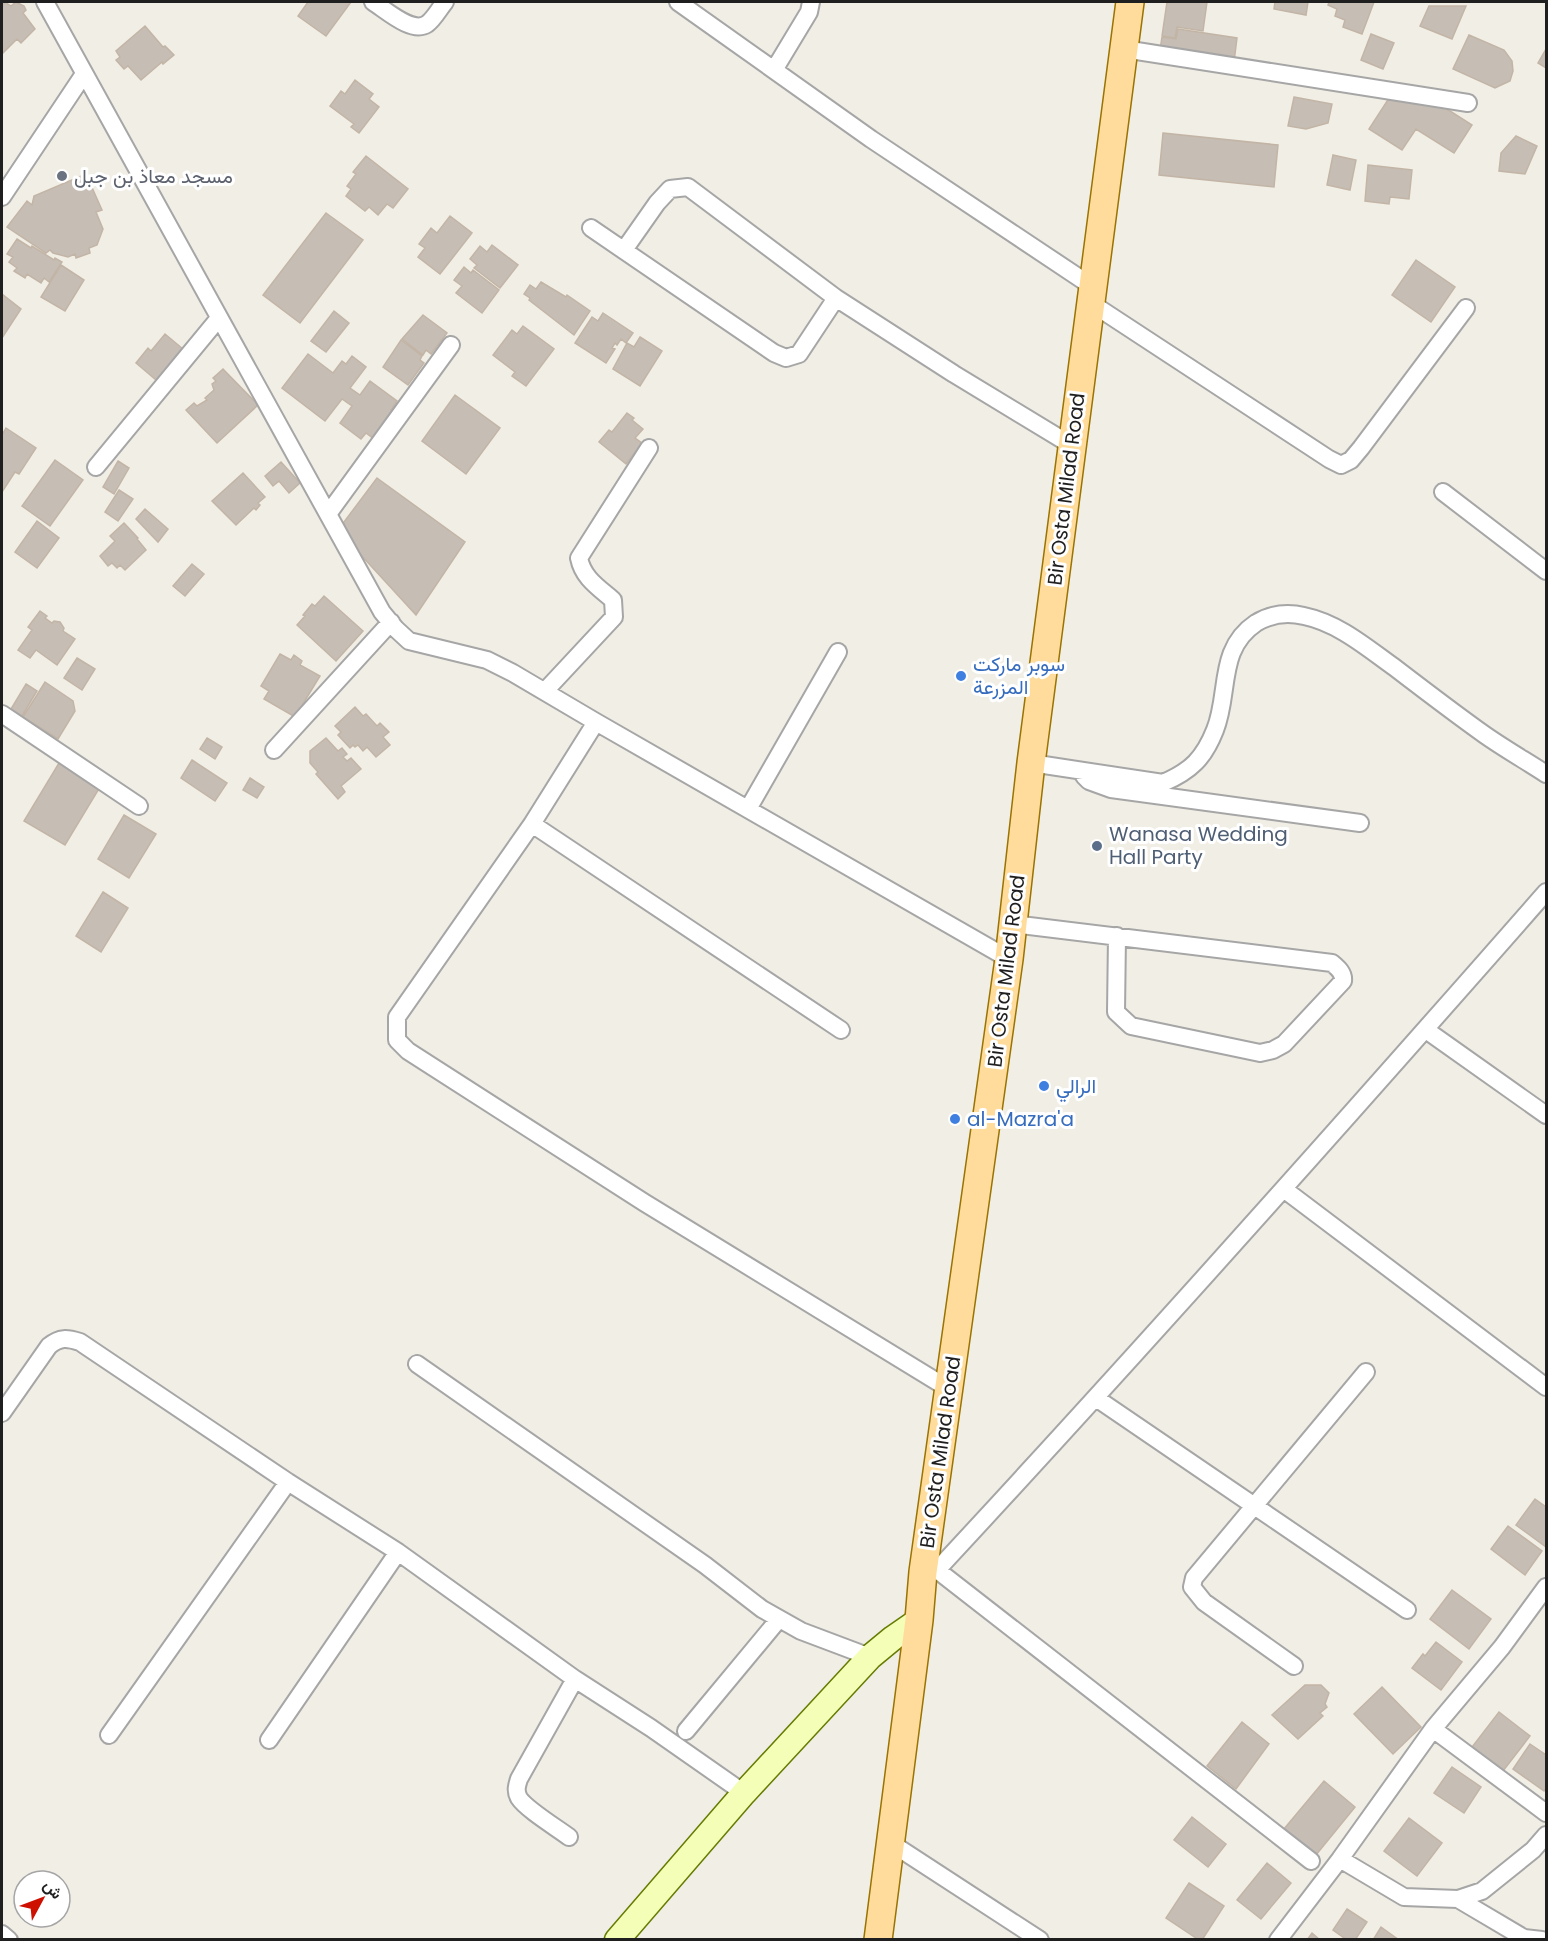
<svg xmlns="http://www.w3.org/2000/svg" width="1548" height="1941" viewBox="0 0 1548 1941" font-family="Poppins,Vazirmatn,sans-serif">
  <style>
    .building { fill: #c6bdb4; stroke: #c3b5a6; stroke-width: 1.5 }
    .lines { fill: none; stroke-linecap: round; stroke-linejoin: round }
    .street-casing { stroke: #a6a6a6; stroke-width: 20 }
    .secondary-casing { stroke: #657c00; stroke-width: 27 }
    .primary-casing { stroke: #9a7300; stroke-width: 30 }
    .street { stroke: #fff; stroke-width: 16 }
    .secondary { stroke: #f4feb6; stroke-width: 24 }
    .primary { stroke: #ffdc9b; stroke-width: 27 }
    .worship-dot { fill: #6b7280; stroke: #fff; stroke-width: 2 }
    .shop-dot { fill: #3f7fe0; stroke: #fff; stroke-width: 2 }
    .service-dot { fill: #5c6f8a; stroke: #fff; stroke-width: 2 }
    .labels { text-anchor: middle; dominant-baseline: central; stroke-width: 6; stroke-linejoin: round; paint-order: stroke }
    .worship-label { font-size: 20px; fill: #5b616d; stroke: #fff; text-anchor: start }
    .street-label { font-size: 20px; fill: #1f1f1f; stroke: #fff }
    .shop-label { font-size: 20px; fill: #366cbe; stroke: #fff; text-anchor: start }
    .service-label { font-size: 20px; fill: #4e5e75; stroke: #fff; text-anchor: start }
  </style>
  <rect width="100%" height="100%" fill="#f1eee5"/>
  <path class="building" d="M5,2L11,6L16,2L24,6L26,10L23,13L35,29L21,43L17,39L2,54V6Z
    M308,2H351L326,36L298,16Z
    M1167,2H1207L1203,31L1177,27L1175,38L1162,36Z
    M1275,2H1308L1306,15L1274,9Z
    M1329,2H1374L1362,34L1343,27L1345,20L1335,16L1337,9L1328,5Z
    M1429,6H1466L1452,39L1420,26Z
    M145,26L163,47L165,46L174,55L163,64L162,62L141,80L128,66L124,69L116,60L120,57L116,51Z
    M1178,29L1237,38L1234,62L1160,50L1162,37L1176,39Z
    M1371,34L1394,43L1383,69L1361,60Z
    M1469,35L1504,50L1512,61L1513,71L1510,81L1495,88L1453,69Z
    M1546,49V68L1538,63Z
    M355,80L373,94L369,99L379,107L359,133L351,127L354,124L330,106L341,91L345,94Z
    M1391,95L1436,102L1472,125L1454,153L1416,129L1402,150L1369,129Z
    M1294,97L1332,104L1328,123L1306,129L1288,126Z
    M1163,133L1278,145L1274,187L1159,175Z
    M1516,136L1537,146L1525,174L1499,171L1501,153Z
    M1333,155L1356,160L1350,190L1327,185Z
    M366,156L408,189L393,208L387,204L378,215L369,207L365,211L346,196L351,189L347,186L356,174L353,172Z
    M1368,165L1412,170L1409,199L1390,197L1389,204L1365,201Z
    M86,174L102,210L96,212L103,229L97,245L89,248L90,253L76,258L75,254L68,257L53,253L50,250L46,253L7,227L27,201L32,205L34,196Z
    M326,213L363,240L300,323L263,295Z
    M450,216L472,233L440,274L418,257L425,248L419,244L431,228L437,233Z
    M17,239L31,248L32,246L54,260L55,258L62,262L49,282L44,278L41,283L27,274L25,278L14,271L17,268L9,262L13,257L7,254Z
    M492,245L518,265L500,288L474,268L477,265L470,259L480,246L487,252Z
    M1416,260L1455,287L1431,322L1392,295Z
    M61,265L84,280L65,311L41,297Z
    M464,267L471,273L473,270L499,290L482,313L456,293L462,286L454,280Z
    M541,282L566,297L567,295L590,311L574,335L529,300L530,298L524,294L530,285L536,289Z
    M2,294L21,309L2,338Z
    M334,311L349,323L326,352L311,341Z
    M603,313L633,333L626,343L621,339L617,345L615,343L612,348L615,349L606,363L575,343L592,317L598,321Z
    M423,315L447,333L431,354L426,350L423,355L402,339Z
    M523,326L554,349L526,386L512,376L515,372L493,355L512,330L517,334Z
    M165,334L189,354L163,386L136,363L148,348L151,351Z
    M640,337L662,351L640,386L613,369L627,343L634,347Z
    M401,340L422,356L420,360L424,363L408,385L383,367Z
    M308,354L333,373L342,361L346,364L352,356L366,367L350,388L360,395L370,381L397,401L391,410L394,412L374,439L366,433L361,439L340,423L352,406L342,399L325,421L282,388Z
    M223,369L258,405L217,443L186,410L194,403L197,406L207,400L205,398L214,390L212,384L216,381L213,378Z
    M455,395L500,428L466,474L422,441Z
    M627,413L634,418L632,420L643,429L635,438L642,443L626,464L599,442L609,430L612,432Z
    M6,428L36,448L19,474L15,472L2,492V435Z
    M55,460L83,480L50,526L22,506Z
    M118,461L129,468L114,494L103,487Z
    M281,462L300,483L289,493L279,481L273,486L265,476Z
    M243,473L265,497L258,503L260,505L256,510L254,508L236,525L212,501Z
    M377,478L465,542L416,615L338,530Z
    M119,490L133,499L118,521L105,512Z
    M145,509L168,529L158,542L136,519Z
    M37,521L59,538L37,568L15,552Z
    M124,523L138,538L137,539L146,550L125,570L120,565L117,568L112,563L108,566L100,556L115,541L110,536Z
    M192,564L204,574L185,596L173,586Z
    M324,596L363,631L336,661L297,625L305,616L303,615L312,604L315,606Z
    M40,611L47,616L45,618L52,623L54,621L60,622L64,628L63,631L75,639L57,665L36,650L30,658L18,650L32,630L28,627Z
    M280,654L291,660L294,655L302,661L300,665L320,676L295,717L264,699L269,691L261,686Z
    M77,658L95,669L82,690L64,678Z
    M45,682L73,701L75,711L58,739L23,717Z
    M26,684L37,691L22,716L11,709Z
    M355,707L363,716L366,714L377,726L380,723L389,732L383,737L390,745L376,757L367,747L363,751L358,745L355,747L353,745L350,748L338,735L341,732L335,726Z
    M207,738L222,747L215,759L200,749Z
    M326,738L338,751L342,748L347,754L343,757L347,761L351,758L361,769L341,786L345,792L338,799L316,774L318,772L310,763V751Z
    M192,760L227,783L215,801L181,778Z
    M59,763L100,787L65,845L24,821Z
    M250,778L264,787L257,798L243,790Z
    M124,815L156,834L129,878L98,859Z
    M103,892L128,908L101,952L76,936Z
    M1535,1499L1546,1507V1547L1516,1525Z
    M1508,1526L1542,1551L1525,1575L1491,1549Z
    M1452,1590L1491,1619L1469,1649L1430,1619Z
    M1436,1642L1462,1662L1441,1690L1412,1668L1423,1654L1425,1656Z
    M1305,1685H1321L1329,1693L1325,1704L1327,1707L1320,1713L1323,1716L1298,1739L1272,1715Z
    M1382,1687L1421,1727L1393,1754L1354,1714Z
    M1499,1712L1530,1736L1503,1771L1472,1747Z
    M1242,1722L1269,1744L1236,1789L1207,1766Z
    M1530,1744L1546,1755V1788L1544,1791L1513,1769Z
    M1452,1767L1481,1787L1464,1813L1434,1793Z
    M1324,1781L1355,1807L1316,1855L1284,1829Z
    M1192,1817L1226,1844L1208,1867L1174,1840Z
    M1409,1818L1442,1843L1417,1876L1384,1851Z
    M1267,1863L1291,1883L1261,1919L1237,1900Z
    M1189,1883L1224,1906L1202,1940H1199L1166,1918Z
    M1347,1909L1367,1922L1355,1940H1347L1333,1930Z
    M1381,1927L1399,1940H1373Z
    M1312,1933L1320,1940H1307Z"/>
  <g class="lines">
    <defs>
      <path id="street" d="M45,2L382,612L396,629L409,641L487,660L513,673L596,722L1009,959
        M373,2C386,10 412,34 427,24C434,19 439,9 445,2
        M678,2L871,139L1093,287
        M1124,49L1468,103
        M774,70L809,12L811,2
        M2,197L84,74
        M591,228L774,353L786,358L799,354L836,298
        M624,250L657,203L670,189L688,187L836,298L954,374L1071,445
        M1091,303L1329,459L1341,465L1351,460L1361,448L1466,308
        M96,467L219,318
        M1443,492L1546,571
        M328,514L451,345
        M545,691L614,617L613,600C598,587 583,578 579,558L649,448
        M2,714L139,806
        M596,722L532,824L397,1017V1040L408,1051L645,1203L949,1389
        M274,750L391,622
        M1031,763L1163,783C1191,771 1204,758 1215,730C1230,693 1217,649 1256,623C1271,614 1287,612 1304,616C1338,623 1366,647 1394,667C1424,690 1454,713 1485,735C1505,749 1526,761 1546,774
        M1084,776L1089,781L1111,789L1360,823
        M748,809L838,652
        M532,824L841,1030
        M1013,924L1332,963C1338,968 1344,973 1343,981L1284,1044L1273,1050L1260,1053L1131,1026L1116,1012L1117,936
        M1426,1030L1546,1115
        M1285,1190L1546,1387
        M417,1364L705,1565L762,1609L801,1631L870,1657
        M1096,1398L1407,1610
        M2,1413L49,1346C60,1337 67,1338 80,1342L288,1482L398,1552L575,1679L651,1728L744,1793
        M937,1570L1311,1861
        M923,1572L937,1570C1144,1347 1346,1120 1546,892
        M1294,1666L1204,1602L1192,1587L1194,1578L1366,1372
        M1433,1729L1546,1813
        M686,1731L779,1619
        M109,1735L288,1482
        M269,1740L398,1552
        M569,1837C557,1828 526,1809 519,1798C515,1791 517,1785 519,1779L575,1679
        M891,1843L1040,1940
        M1340,1859L1404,1897L1458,1899L1482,1891L1533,1850L1546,1835
        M1458,1899L1524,1938L1542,1940
        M2,1934L9,1940
        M1278,1940L1340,1859L1433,1729L1502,1647L1546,1587"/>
      <path id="secondary" d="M617,1940L744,1793L870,1657L893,1638L919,1620"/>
      <path id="primary" d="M878,1940L919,1620L923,1572L1009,959L1031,763L1130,2"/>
    </defs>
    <use href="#street" class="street-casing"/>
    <use href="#secondary" class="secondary-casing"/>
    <use href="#primary" class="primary-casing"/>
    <use href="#street" class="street"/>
    <use href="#secondary" class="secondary"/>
    <use href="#primary" class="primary"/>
  </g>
  <circle class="worship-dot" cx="62" cy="176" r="6"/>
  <g class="shop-dot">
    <circle cx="961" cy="676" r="6"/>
    <circle cx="1044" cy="1086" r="6"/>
    <circle cx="955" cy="1119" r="6"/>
  </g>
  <circle class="service-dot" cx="1097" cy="846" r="6"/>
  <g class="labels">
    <g class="worship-label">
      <text x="74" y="176">مسجد معاذ بن جبل</text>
    </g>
    <g class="street-label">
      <text transform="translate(1066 489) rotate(-83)">Bir Osta Milad Road</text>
      <text transform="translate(1006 971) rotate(-83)">Bir Osta Milad Road</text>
      <text transform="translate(940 1452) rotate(-82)">Bir Osta Milad Road</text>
    </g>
    <g class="shop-label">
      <text x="973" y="664">سوبر ماركت<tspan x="973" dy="23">المزرعة</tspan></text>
      <text x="1056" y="1086">الرالي</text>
      <text x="967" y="1119">al-Mazra'a</text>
    </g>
    <g class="service-label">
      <text x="1109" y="834">Wanasa Wedding<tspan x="1109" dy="23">Hall Party</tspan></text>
    </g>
  </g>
  <rect width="1548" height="1941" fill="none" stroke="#1f1f1f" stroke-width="6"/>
  <g transform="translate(42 1899) rotate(49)"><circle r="28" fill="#ffffff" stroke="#a5a5a5" stroke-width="1.5"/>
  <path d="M0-4.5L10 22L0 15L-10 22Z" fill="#ce1000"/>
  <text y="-9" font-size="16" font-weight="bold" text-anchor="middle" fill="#1f1f1f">ش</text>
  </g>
</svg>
